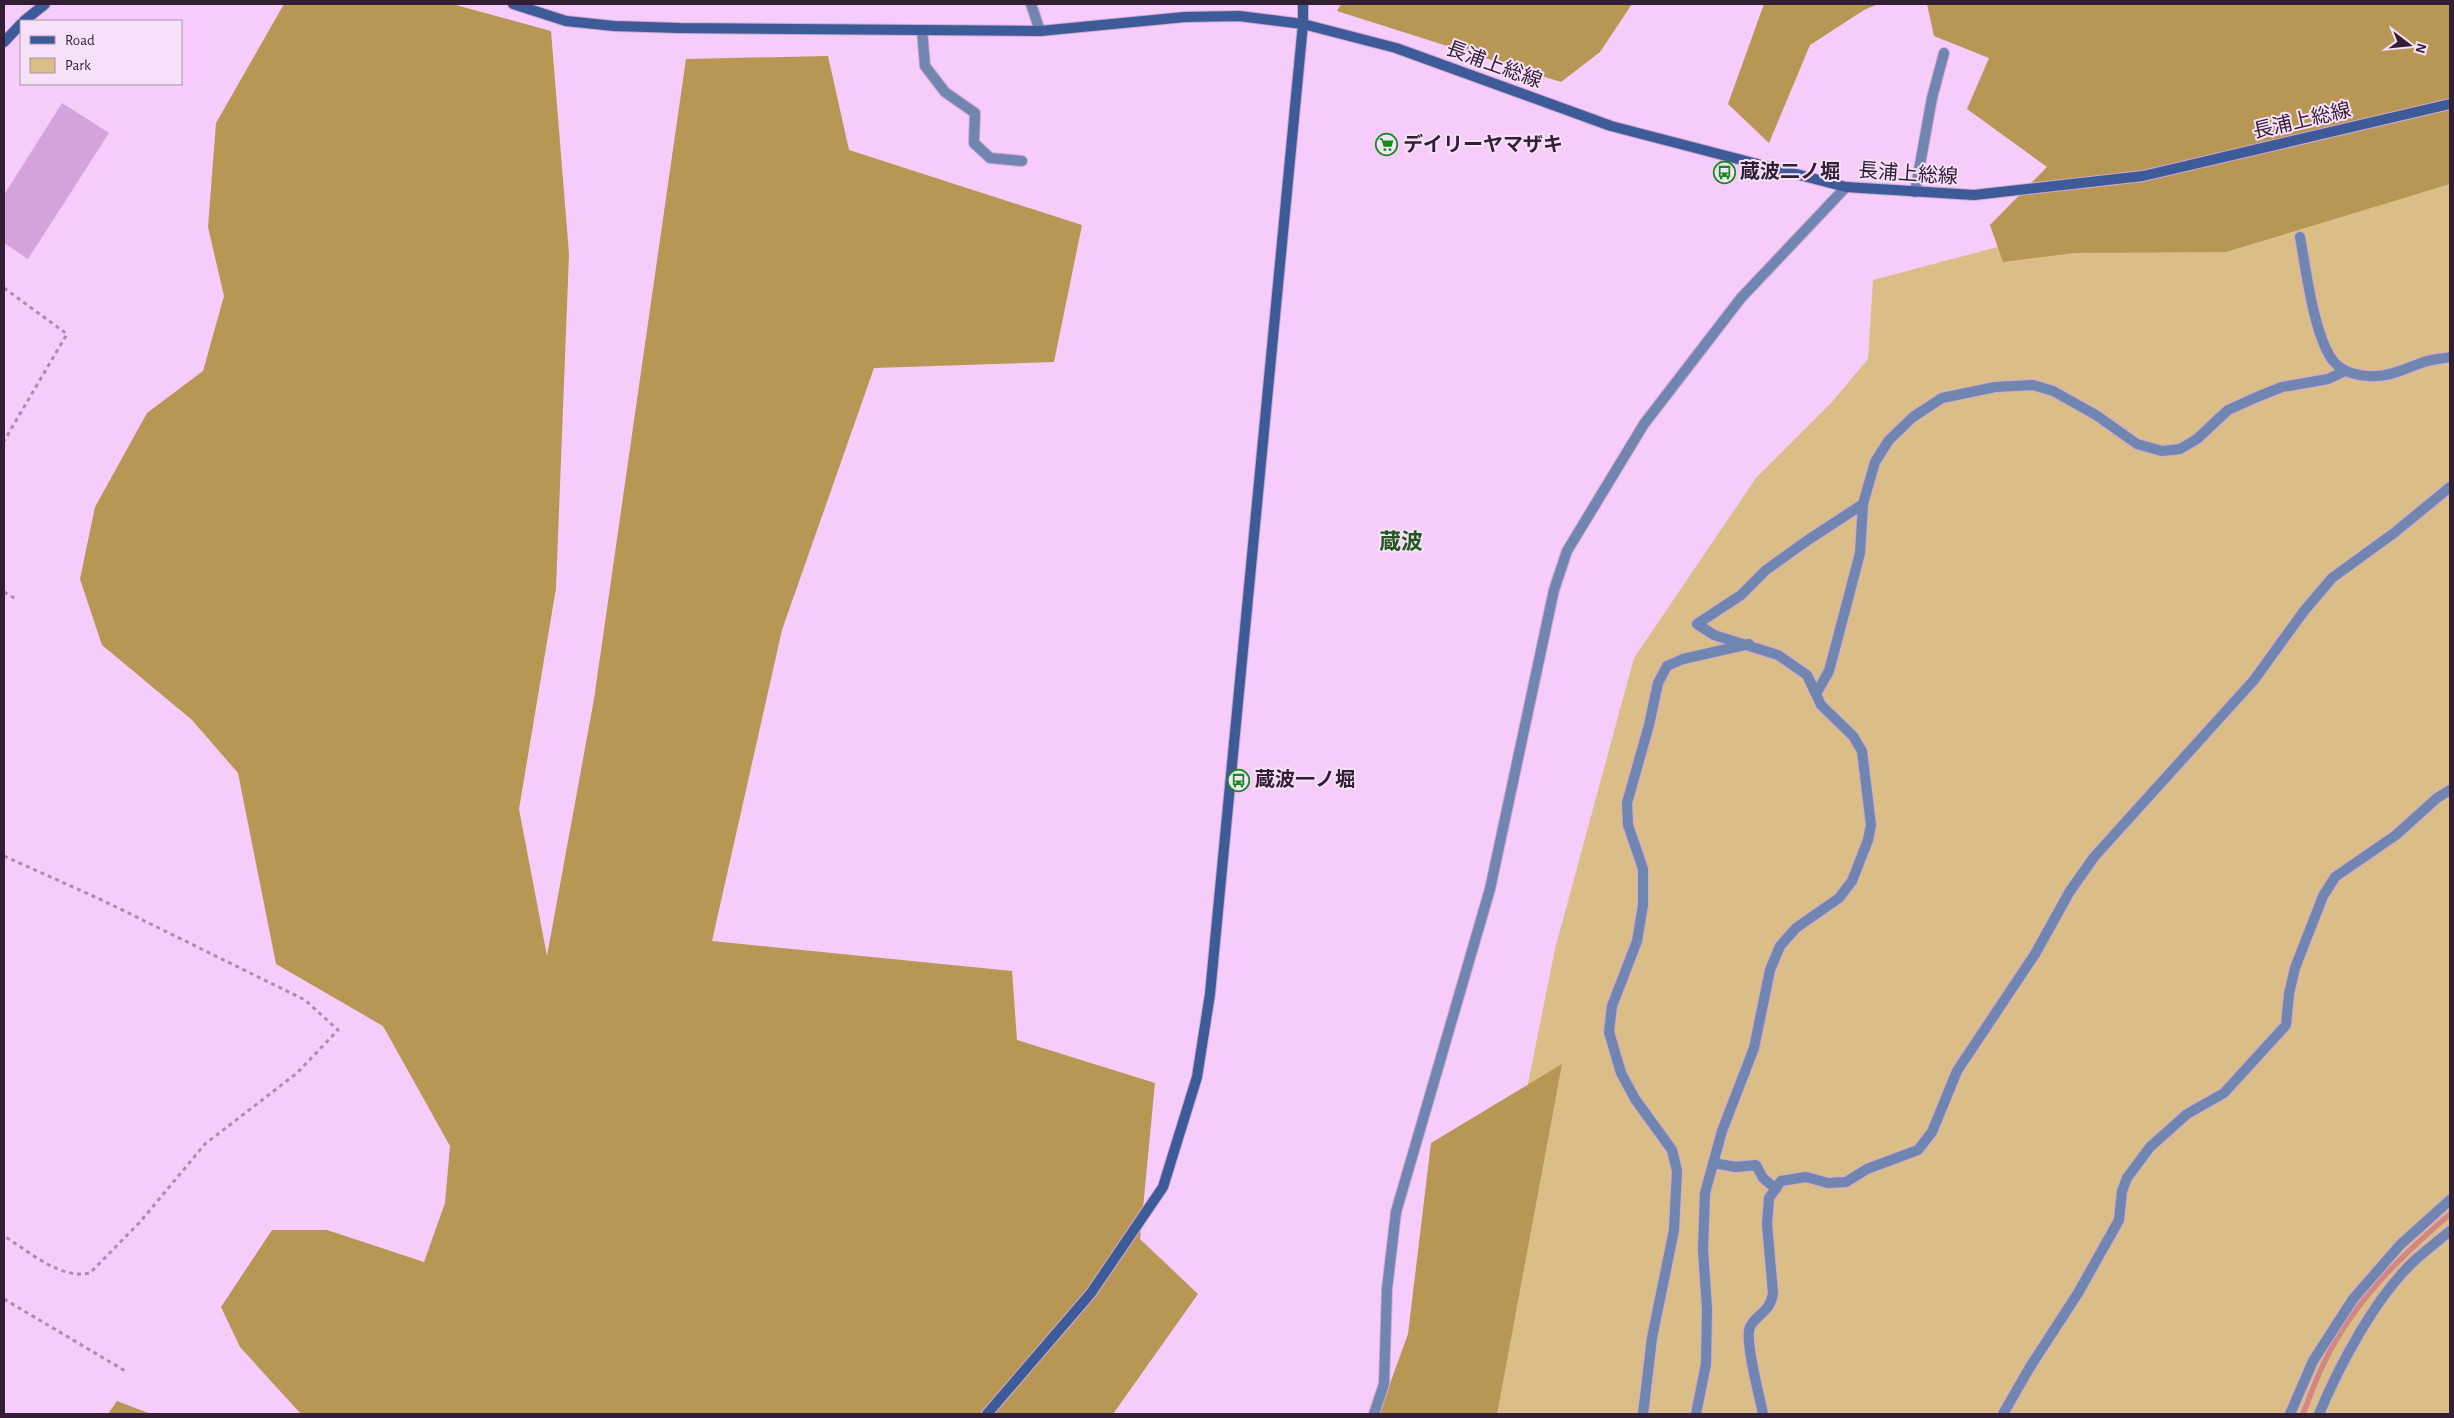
<svg xmlns="http://www.w3.org/2000/svg" width="2454" height="1418" viewBox="0 0 2454 1418" font-family="'Alegreya Sans','Noto Sans JP',sans-serif">
  <style>
    .green { fill: #dbbe87 }
    .forest { fill: #b89654 }
    .lines { fill: none; stroke-linecap: round; stroke-linejoin: round }
    .stream { stroke: #d28782; stroke-width: 5.5 }
    .building { fill: #d5a3db }
    .lane-casing { stroke: #cfa9d3; stroke-width: 12 }
    .street-casing { stroke: #cfa9d3; stroke-width: 12 }
    .secondary-casing { stroke: #cfa9d3; stroke-width: 12 }
    .path { stroke: #ae8cb2; stroke-width: 3; stroke-dasharray: 4 4; stroke-linecap: butt }
    .lane { stroke: #7086b1; stroke-width: 10 }
    .street { stroke: #7086b1; stroke-width: 10 }
    .secondary { stroke: #3d5b98; stroke-width: 10 }
    .labels { text-anchor: middle; dominant-baseline: central; stroke-width: 4; stroke-linejoin: round; paint-order: stroke }
    .street-label { font-size: 20px; fill: #321e35; stroke: #f7e1f9 }
    .poi-label { font-size: 20px; font-weight: bold; fill: #321e35; stroke: #f7e1f9; text-anchor: start }
    .quarter-label { font-size: 22px; font-weight: bold; fill: #225621; stroke: #f7e1f9 }
  </style>
  <rect width="100%" height="100%" fill="#f6ccfa"/>
  <path class="green" d="M2450,141V1414H1472L1509,1178L1555,949L1634,658L1756,478L1832,402L1868,359L1873,280L2095,221Z"/>
  <path class="forest" d="M284,4H452L551,31L569,254L556,588L519,809L547,956L594,699L686,59L828,56L849,150L1082,225L1054,362L874,368L782,630L712,941L1012,971L1017,1040L1155,1083L1140,1239L1198,1294L1113,1414H301L240,1347L221,1307L272,1230H327L424,1262L445,1203L450,1146L383,1026L276,964L238,773L192,720L102,645L80,579L95,507L147,413L203,371L224,296L208,227L216,123Z
    M1341,4H1632L1600,52L1561,82L1337,11Z
    M1764,4H1878L1864,10L1810,45L1769,143L1728,104Z
    M1927,4H2450V184L2226,252L2074,253L2003,262L1990,225L2047,167L1967,109L1989,58L1934,36Z
    M1562,1064L1497,1414H1379L1408,1334L1431,1143Z
    M117,1401L151,1414H108Z"/>
  <g class="lines">
    <path class="stream" d="M2303,1414C2310,1397 2316,1378 2325,1361C2353,1302 2401,1256 2450,1214"/>
  </g>
  <path class="building" d="M62,103L109,133L28,259L4,243V195Z"/>
  <g class="lines">
    <defs>
      <path id="lane" d="M2300,237C2306,269 2314,338 2334,362C2344,373 2361,377 2376,376C2392,376 2409,367 2424,362C2432,359 2442,359 2450,357
        M1816,694L1807,675L1778,655L1714,635L1697,624L1741,595L1766,570L1808,540L1863,504
        M1713,1163L1736,1167L1756,1165L1763,1178L1776,1189
        M1643,1414L1652,1338L1674,1230L1677,1171L1672,1150L1635,1099L1621,1073L1609,1032L1612,1006L1637,941L1643,905V869L1628,825L1627,803L1649,725L1658,683L1667,666L1683,659L1749,644
        M1696,1414L1706,1364L1707,1309L1703,1250L1705,1193L1722,1131L1754,1048L1770,970L1780,946L1796,928L1839,898L1852,881L1868,840L1871,825L1862,751L1853,736L1821,705L1816,694L1829,671L1848,599L1860,553L1863,504L1875,462L1889,440L1913,417L1942,398L1995,387L2033,385L2053,391L2096,415L2137,444L2162,451L2180,449L2197,439L2228,410L2257,397L2282,387L2328,379L2345,371
        M1763,1414C1760,1397 1744,1340 1750,1327C1757,1313 1770,1313 1773,1293L1767,1224L1769,1198L1781,1181L1806,1177L1828,1183L1846,1182L1867,1169L1918,1150L1932,1132L1957,1071L2035,954L2070,891L2094,857L2254,680L2304,611L2332,578L2394,533L2450,487
        M2003,1414L2030,1367L2078,1293L2119,1220L2122,1191L2127,1178L2150,1147L2187,1114L2224,1093L2286,1025L2289,994L2295,968L2323,896L2335,877L2396,835L2437,798L2450,790
        M2290,1414L2313,1361L2353,1299L2400,1245L2450,1200
        M2319,1414C2340,1364 2375,1298 2414,1261C2426,1250 2438,1241 2450,1231"/>
      <path id="street" d="M1031,4L1040,31
        M922,30L925,66L945,92L975,113L974,143L990,158L1022,161
        M1915,192L1932,98L1944,53
        M1374,1414L1384,1384L1387,1289L1396,1212L1490,889L1554,590L1567,551L1644,424L1741,298L1846,187"/>
      <path id="secondary" d="M513,4L566,21L614,26L679,28L1040,31L1185,17L1239,16L1303,24L1396,48L1611,126L1846,187L1974,195L2143,176L2450,104
        M24,21L45,4
        M4,42L21,24
        M987,1414L1091,1293L1163,1187L1197,1077L1210,994L1303,24V4"/>
    </defs>
    <use href="#lane" class="lane-casing"/>
    <use href="#street" class="street-casing"/>
    <use href="#secondary" class="secondary-casing"/>
    <path class="path" d="M4,288L67,334L4,441
      M4,592L16,599
      M4,856L104,901L305,1000L338,1030L297,1073L205,1144L140,1222L90,1273C61,1280 28,1251 4,1236
      M4,1299L127,1372"/>
    <use href="#lane" class="lane"/>
    <use href="#street" class="street"/>
    <use href="#secondary" class="secondary"/>
  </g>
  <defs>
    <symbol id="supermarket-ring" viewBox="-11 -11 22 22"><circle r="9.5" fill="#f7e1f9" stroke="#128d19" stroke-width="1.5"/><path d="M-6-5.5h2.5l.6 2H6L4.5 2H-2.5L-4.4-4H-6ZM-1.5 3.2a1.3 1.3 0 1 0 .1 0ZM3 3.2a1.3 1.3 0 1 0 .1 0Z" fill="#128d19"/></symbol>
    <symbol id="bus-ring" viewBox="-11 -11 22 22"><circle r="9.5" fill="#f7e1f9" stroke="#128d19" stroke-width="1.5"/><path d="M-5-6H5V4H4V6H2V4H-2V6H-4V4H-5ZM-3.5-4V0h7V-4ZM-3.5 1.2v1.5H-2V1.2ZM2 1.2v1.5H3.5V1.2Z" fill="#128d19"/></symbol>
  </defs>
  <g fill-rule="evenodd">
    <use href="#supermarket-ring" x="1374" y="132" width="25" height="25"/>
    <use href="#bus-ring" x="1712" y="160" width="25" height="25"/>
    <use href="#bus-ring" x="1226" y="768" width="25" height="25"/>
  </g>
  <g class="labels">
    <g class="street-label">
      <text transform="translate(1494 65) rotate(20)">長浦上総線</text>
      <text transform="translate(2302 121) rotate(-13)">長浦上総線</text>
      <text transform="translate(1908 174) rotate(4)">長浦上総線</text>
    </g>
    <g class="poi-label">
      <text x="1403" y="145">デイリーヤマザキ</text>
      <text x="1740" y="172">蔵波二ノ堀</text>
      <text x="1255" y="780">蔵波一ノ堀</text>
    </g>
    <g class="quarter-label">
      <text x="1401" y="542">蔵波</text>
    </g>
  </g>
  <rect width="2454" height="1418" fill="none" stroke="#321e35" stroke-width="10"/>
  <rect x="20" y="20" width="162" height="65" fill="#f7e1f9" stroke="#a893ab"/>
  <rect x="30" y="36" width="25" height="8" fill="#3d5b98" stroke="#a893ab"/>
  <text x="65" y="45" font-size="15" fill="#321e35">Road</text>
  <rect x="30" y="58" width="25" height="15" fill="#dbbe87" stroke="#a893ab"/>
  <text x="65" y="70" font-size="15" fill="#321e35">Park</text>
  <g transform="translate(2409 45) rotate(106)" stroke="#f7e1f9" stroke-width="4" paint-order="stroke">
  <path d="M0-4L9 19L0 12L-9 19Z" fill="#321e35"/>
  <text y="-8" font-size="14" font-weight="bold" text-anchor="middle" fill="#321e35">N</text>
  </g>
</svg>
